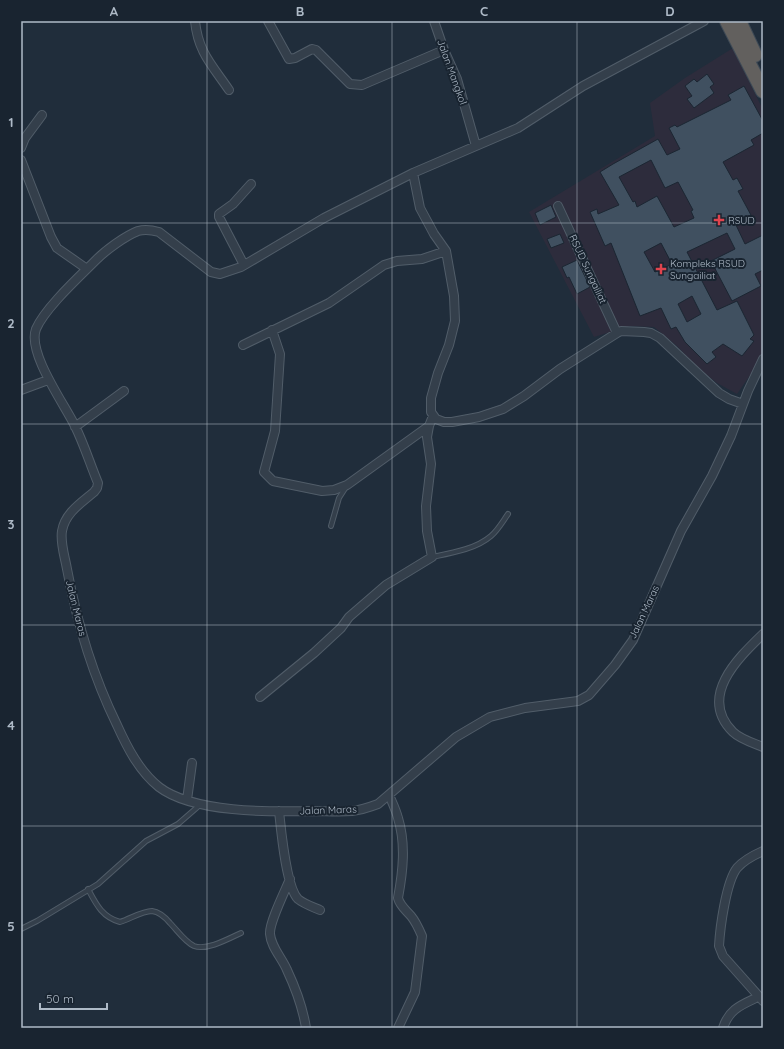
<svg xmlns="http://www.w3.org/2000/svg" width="784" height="1049" viewBox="0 0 784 1049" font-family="Quicksand,sans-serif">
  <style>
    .medical { fill: #2d2c3c }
    .building { fill: #405060; stroke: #1b2632; fill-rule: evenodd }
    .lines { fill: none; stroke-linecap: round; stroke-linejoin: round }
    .service-casing { stroke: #515d69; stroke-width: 6 }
    .minor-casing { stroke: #515d69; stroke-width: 10 }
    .trunk-casing { stroke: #3e4a56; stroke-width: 16 }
    .service { stroke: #343f4b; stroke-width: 4 }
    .minor { stroke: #343f4b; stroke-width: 8 }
    .trunk { stroke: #62605e; stroke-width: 14 }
    .grid { fill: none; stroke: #aebac7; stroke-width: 1; stroke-opacity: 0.55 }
    .health-dot { fill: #e0444e; stroke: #192430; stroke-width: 1.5 }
    .labels { text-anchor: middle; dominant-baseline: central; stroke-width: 4; stroke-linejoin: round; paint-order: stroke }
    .street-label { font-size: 10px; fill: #aebac7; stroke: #192430 }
    .poi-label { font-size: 10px; fill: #aebac7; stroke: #192430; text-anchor: start }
    .neatline { fill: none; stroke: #aebac7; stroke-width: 1.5 }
    .grid-label { font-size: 13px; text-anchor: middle; font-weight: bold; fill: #aebac7 }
  </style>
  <rect width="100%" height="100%" fill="#202d3b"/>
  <path class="medical" d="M733,48L763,110V351L753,371L737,394L717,383L697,367L677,346L654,327L630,326L594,337L529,212L655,136L650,103L685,78Z"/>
  <path class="building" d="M707,74L714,84L710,87L714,93L694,108L687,99L692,96L685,86L694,79L697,82Z
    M744,86L763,121V133L751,140L754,145L723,162L733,180L737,178L743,189L738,191L752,217L736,225L745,244L763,235V270L755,274L761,286L732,301L711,261L735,249L727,233L687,252L717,310L737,301L754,335L750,339L754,341L742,356L723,344L712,352L716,357L707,364L685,342L676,327L671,329L661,308L640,316L611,243L605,246L590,212L597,209L598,214L619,205L600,172L613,164L658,139L667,155L680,149L669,128L675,125L677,127L731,100L728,95ZM651,160L665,188L678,182L693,210L691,211L694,218L674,227L657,196L637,207L635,201L633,202L619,177ZM661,243L672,264L655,272L644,252ZM692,296L701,314L687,322L678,304Z
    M551,205L556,217L540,225L535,213Z
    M560,234L564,243L551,248L547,239Z
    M577,260L590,287L577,294L569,277L567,278L562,267Z"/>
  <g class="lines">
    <defs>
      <path id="service" d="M331,526L339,498L346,487
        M432,557C452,553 476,549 491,536C498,530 503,521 508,514
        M88,889C96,904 102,917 120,922C130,919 142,911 152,911C160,912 165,917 170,923C177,930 185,942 194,946C207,951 230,938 241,933
        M21,929L37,921L98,884L146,841L178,824L201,804"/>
      <path id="minor" d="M195,21C198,52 212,65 229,90
        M268,21L289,59L295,58L312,49L316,50L350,84L362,85L444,50
        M434,21L444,50L457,79L476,146
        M704,21L583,86L518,128L413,173L324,218L241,267L220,274L211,272L159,232C152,230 145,229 138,231C125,236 106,250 96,260C79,277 45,308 36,329C27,353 65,405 75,426C84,444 90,464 98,483L97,488L94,492C81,503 65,513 62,531C60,543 65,557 67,569C77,623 93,676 117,725C127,747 139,771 159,787C193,813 270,812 313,811C326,811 339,812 352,811C361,810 370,807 378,804L456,737L490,717L525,708L578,701L589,695L615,665L633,640L681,531L712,476L731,436L748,391L763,359
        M21,148L25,138L42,115
        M21,160L51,237L57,248L87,269
        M413,173L420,208L434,234L446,251L454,296L455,321L449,345L438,373L431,398V412L436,419L444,422H452L479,417L503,409L524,396L560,369L617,333L621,331L644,332L651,333L660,338L719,393L729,399L743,404
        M558,206L617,333
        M244,265L219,217V214L233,204L251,184
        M272,330L280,354L275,431L264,472L273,481L322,491L334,490L347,485L429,426
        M243,345L329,303L384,265L397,261L422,259L446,251
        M21,390L48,380
        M75,427L124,391
        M763,634C737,659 698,697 733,732C740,739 753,743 763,747
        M260,697L314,653L341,628L349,617L386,585L432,557L427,531L426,506L431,464L427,437L429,426L433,416
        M389,795C392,802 396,810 398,818C406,844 403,871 398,898C400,906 406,910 411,916C416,922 419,929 422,936L415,992L398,1028
        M187,800L192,763
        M279,811C281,829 286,887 298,899C304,904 313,907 320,910
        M763,851C754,855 744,860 737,868C726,882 720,928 719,946L723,956L763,1001
        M290,879C285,891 269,923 270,934C271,947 282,958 287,970C295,987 303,1009 306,1028
        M723,1028C729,1009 741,1005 758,997"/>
      <path id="trunk" d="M727,21L763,91
        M739,21L755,55"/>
    </defs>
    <use href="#service" class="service-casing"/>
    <use href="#minor" class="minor-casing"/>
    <use href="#trunk" class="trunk-casing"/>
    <use href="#service" class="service"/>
    <use href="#minor" class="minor"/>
    <use href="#trunk" class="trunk"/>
  </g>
  <path class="grid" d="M207,21V1028M392,21V1028M577,21V1028M21,223H763M21,424H763M21,625H763M21,826H763"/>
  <g class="health-dot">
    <path d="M717 214h4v4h4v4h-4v4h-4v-4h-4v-4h4z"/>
    <path d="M659 263h4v4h4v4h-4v4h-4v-4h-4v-4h4z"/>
  </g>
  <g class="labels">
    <g class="street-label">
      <text transform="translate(452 72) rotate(70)">Jalan Mangkol</text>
      <text transform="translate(588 269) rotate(65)">RSUD Sungailiat</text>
      <text transform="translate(76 608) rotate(76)">Jalan Maras</text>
      <text transform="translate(644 612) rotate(-65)">Jalan Maras</text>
      <text transform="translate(328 810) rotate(-2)">Jalan Maras</text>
    </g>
    <g class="poi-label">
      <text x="728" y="220">RSUD</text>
      <text x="670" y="263">Kompleks RSUD<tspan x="670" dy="12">Sungailiat</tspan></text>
    </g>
  </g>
  <rect width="784" height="1049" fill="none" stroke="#192430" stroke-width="44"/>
  <path d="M40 1003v6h67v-6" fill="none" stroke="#aebac7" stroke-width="2"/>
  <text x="46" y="1003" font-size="12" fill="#aebac7" stroke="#192430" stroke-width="3" paint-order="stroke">50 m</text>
  <rect x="22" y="22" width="740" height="1005" class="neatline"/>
  <g class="grid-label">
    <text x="114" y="16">A</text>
    <text x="300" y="16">B</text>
    <text x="484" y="16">C</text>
    <text x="670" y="16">D</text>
    <text x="11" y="127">1</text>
    <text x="11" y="328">2</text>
    <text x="11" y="529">3</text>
    <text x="11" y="730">4</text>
    <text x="11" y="931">5</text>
  </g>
</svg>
